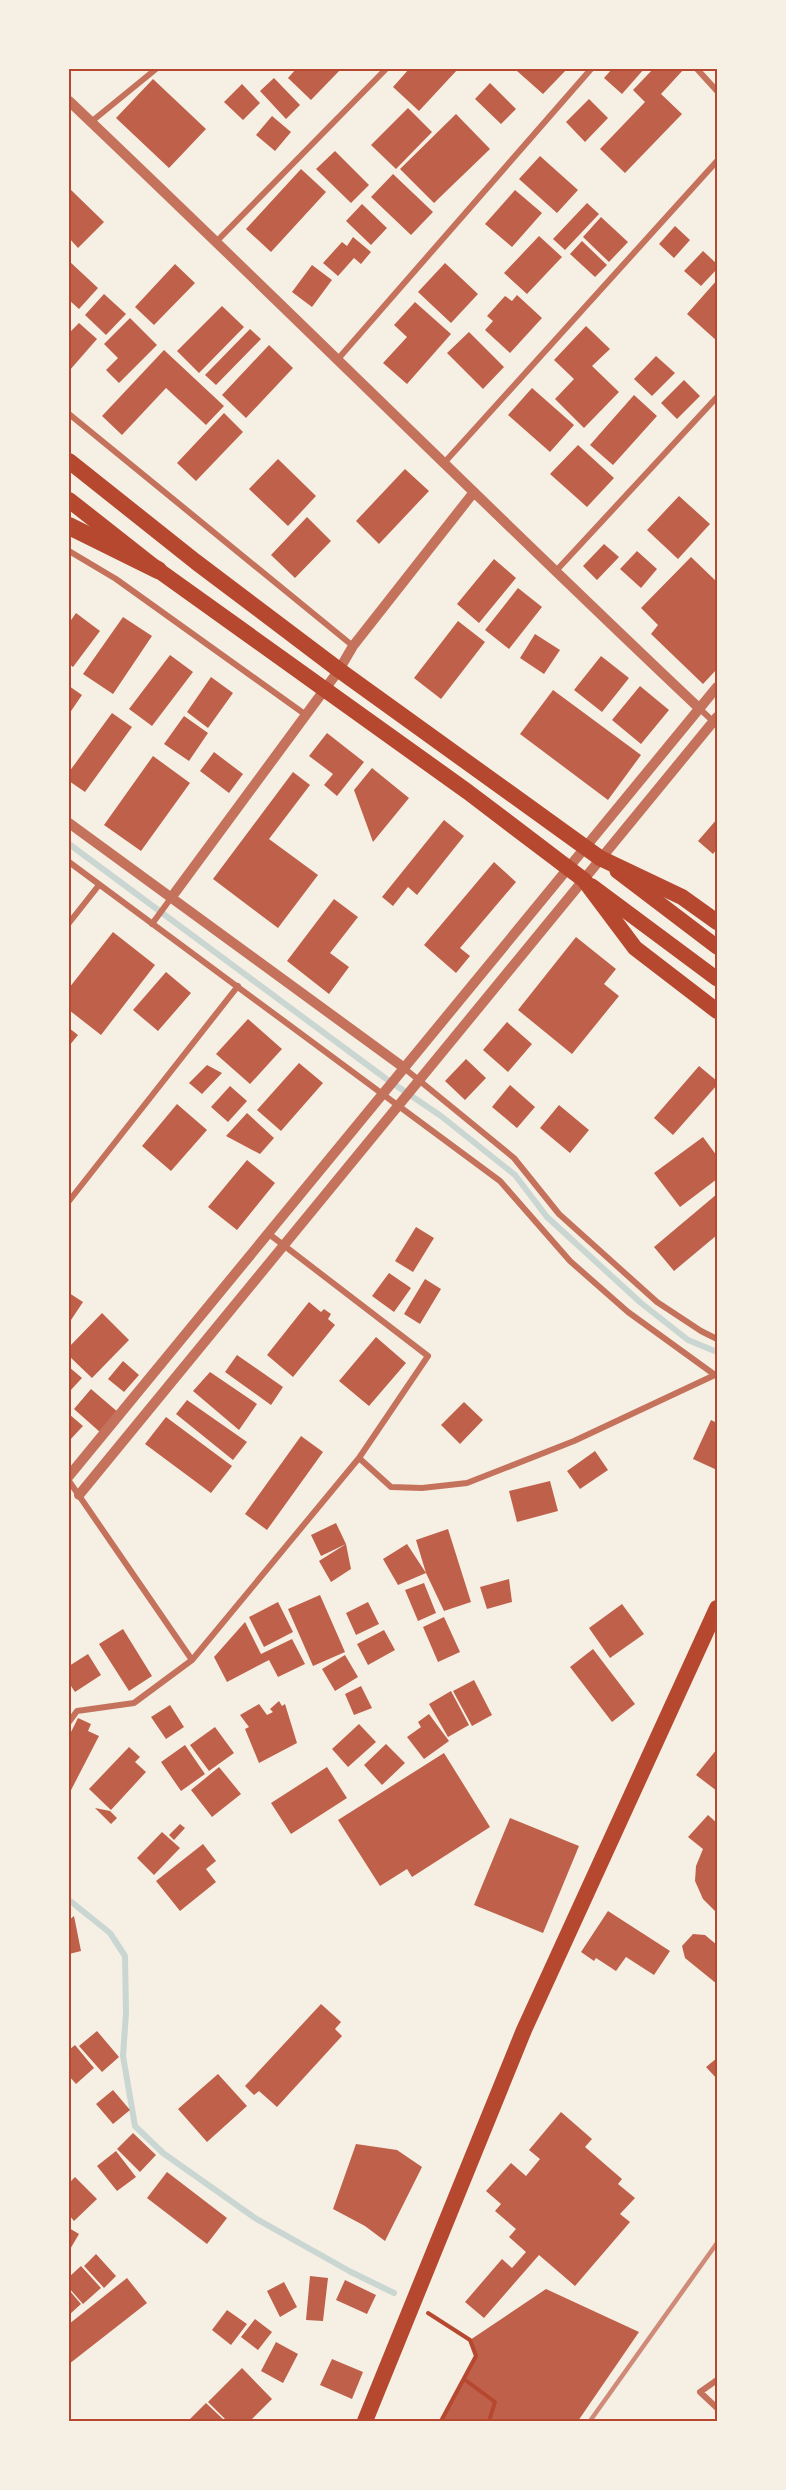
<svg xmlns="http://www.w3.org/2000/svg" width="786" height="2490" viewBox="0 0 786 2490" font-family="Bitter,serif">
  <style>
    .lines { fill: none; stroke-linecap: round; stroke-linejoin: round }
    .stream { stroke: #c9d6d2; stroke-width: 6 }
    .building { fill: #bf614a }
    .path { stroke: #b5482f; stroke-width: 4 }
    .minor { stroke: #c5725c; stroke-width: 6 }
    .tertiary { stroke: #c5725c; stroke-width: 10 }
    .primary { stroke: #b5482f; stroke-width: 15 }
    .trunk { stroke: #b5482f; stroke-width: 16 }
    .motorway { stroke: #b5482f; stroke-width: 18 }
    .rail { stroke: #cf8b77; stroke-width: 4.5 }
    .neatline { fill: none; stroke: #b5482f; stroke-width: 2 }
  </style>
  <rect width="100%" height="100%" fill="#f6efe4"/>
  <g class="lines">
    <path class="stream" d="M69,844L385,1078L441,1116L515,1175L547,1217L641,1303L688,1340L717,1352
      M69,1900L110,1933L125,1956L126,2013L123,2056L135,2126L163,2153L255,2218L351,2272L394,2293"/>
  </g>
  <path class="building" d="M296,69H341L311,100L288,78Z
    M409,69H458L419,111L393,87Z
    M518,69H567L543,94L517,71Z
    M612,69H644L622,94L604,78Z
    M653,69H684L661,94L682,114L625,173L600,149L645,102L633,90Z
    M274,78L300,105L286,119L260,91Z
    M153,79L206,129L169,168L116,118Z
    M490,83L516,109L501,124L475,99Z
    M242,84L260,103L243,120L224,102Z
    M589,99L608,118L585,142L566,122Z
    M408,108L432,132L396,169L371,145Z
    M456,114L490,149L434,203L400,169Z
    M272,116L291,132L275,151L256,135Z
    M335,151L369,185L351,203L316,169Z
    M540,156L578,190L557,213L519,179Z
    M301,169L326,192L271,252L246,229Z
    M393,174L433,212L411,235L371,197Z
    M69,188L104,222L78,248L69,238Z
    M515,190L542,213L512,247L485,224Z
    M587,203L599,214L565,250L553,239Z
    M362,204L387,228L371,245L346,221Z
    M601,217L628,242L609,262L583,237Z
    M675,226L690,240L674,258L659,244Z
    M539,236L562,257L527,294L504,273Z
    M353,237L371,252L361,264L354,258L338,276L323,263L342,242L347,246Z
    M582,241L607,265L595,277L570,254Z
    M703,251L717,264V269L701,286L684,271Z
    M69,261L98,288L79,309L69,300Z
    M445,263L478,294L451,323L418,292Z
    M175,264L195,283L154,325L135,307Z
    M312,265L332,280L312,307L292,292Z
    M717,280V341L687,314Z
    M104,294L126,314L106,335L85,315Z
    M517,295L542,318L510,353L485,330L493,321L487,316L505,296L512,301Z
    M415,302L451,334L407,384L383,363L407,337L394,325Z
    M222,306L244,327L199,373L177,351Z
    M130,318L157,345L119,383L106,370L118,358L104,344Z
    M79,323L97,339L69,371V333Z
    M586,326L610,349L592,366L619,392L584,428L555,399L574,379L554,360Z
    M250,329L261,339L216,385L205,375Z
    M469,332L504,367L483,389L447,353Z
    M269,345L293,368L246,418L222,395Z
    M164,350L224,406L206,425L166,388L122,435L102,416Z
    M656,356L675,373L652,396L634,379Z
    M684,380L700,396L677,419L661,403Z
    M532,388L574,425L550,452L508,415Z
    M634,395L657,416L613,465L590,445Z
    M224,413L243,432L196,481L177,463Z
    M578,445L614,478L587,507L550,474Z
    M278,459L316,496L288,526L249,489Z
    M405,469L429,491L379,544L356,521Z
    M679,496L710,524L678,559L647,530Z
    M307,517L331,541L295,578L271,555Z
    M604,544L619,557L597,580L583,566Z
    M637,551L657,569L641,588L620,569Z
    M691,557L717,582V669L703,684L651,634L658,625L641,608Z
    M494,559L516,578L479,623L457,604Z
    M518,588L542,607L509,649L485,630Z
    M76,613L100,631L73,667L69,664V623Z
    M123,617L152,636L113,694L83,674Z
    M458,621L485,642L441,699L414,678Z
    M535,634L560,650L544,674L520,658Z
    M170,655L193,672L152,726L129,709Z
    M601,656L629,678L602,712L574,690Z
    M211,677L233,693L208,728L187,712Z
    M69,686L82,695L69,714Z
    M640,686L669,710L641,744L612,720Z
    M553,690L641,755L608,800L520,734Z
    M112,713L132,727L85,792L69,781V772Z
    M184,716L208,733L189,761L164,744Z
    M327,733L364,762L337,796L324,785L333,774L309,756Z
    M214,752L243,774L229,793L200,771Z
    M153,756L190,783L141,851L104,825Z
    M372,768L409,798L373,842L354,790Z
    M293,772L310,785L269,839L318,875L278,928L213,879Z
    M717,819V849L713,854L698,841Z
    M444,820L464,836L417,895L408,887L393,906L382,897Z
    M494,862L516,882L460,948L470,956L456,973L424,945Z
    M334,899L358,917L330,953L349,967L329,994L287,961Z
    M113,932L155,965L101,1035L69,1010V988Z
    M576,937L616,969L604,984L619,996L572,1054L518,1010Z
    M166,972L191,993L158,1031L133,1010Z
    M248,1019L282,1049L250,1084L216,1054Z
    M507,1022L532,1044L508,1072L483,1050Z
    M69,1028L78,1035L69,1046Z
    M466,1059L486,1078L465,1100L445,1081Z
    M299,1063L323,1083L281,1131L257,1110Z
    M207,1065L222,1073L202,1094L189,1083Z
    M699,1066L717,1081V1085L673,1135L654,1118Z
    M510,1085L535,1107L517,1128L492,1107Z
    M230,1086L247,1101L228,1122L211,1107Z
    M177,1104L207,1130L171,1171L142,1146Z
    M559,1105L589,1130L570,1153L540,1128Z
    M247,1113L274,1138L260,1154L226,1136Z
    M703,1137L717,1156V1179L680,1207L654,1173Z
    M247,1160L275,1183L237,1230L208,1207Z
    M717,1194V1235L674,1271L654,1247Z
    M416,1227L434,1238L413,1272L395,1261Z
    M389,1273L411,1288L394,1312L372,1296Z
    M425,1279L441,1289L420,1324L404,1314Z
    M69,1293L83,1302L69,1323Z
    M309,1302L321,1312L324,1309L331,1314L328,1319L335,1325L293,1377L267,1355Z
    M102,1313L129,1340L92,1378L69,1356V1347Z
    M376,1337L406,1363L369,1406L339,1381Z
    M237,1355L283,1387L271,1405L225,1372Z
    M123,1361L139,1375L124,1392L108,1379Z
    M69,1367L82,1378L69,1392Z
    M210,1372L257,1404L239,1430L193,1391Z
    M91,1389L119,1413L101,1433L74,1409Z
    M187,1400L247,1442L233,1460L176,1414Z
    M464,1402L483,1420L460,1444L441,1425Z
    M69,1414L83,1426L69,1441Z
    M166,1417L232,1466L211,1493L145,1444Z
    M711,1420L717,1423V1470L693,1459Z
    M301,1436L323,1452L267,1530L245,1514Z
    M595,1451L608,1470L580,1489L567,1471Z
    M550,1481L558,1511L517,1522L509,1491Z
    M336,1523L346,1544L321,1556L311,1535Z
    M448,1529L471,1602L444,1611L426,1573L398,1585L383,1559L407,1544L426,1573L416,1540Z
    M346,1544L351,1569L331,1582L319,1561Z
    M509,1579L512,1602L487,1609L480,1587Z
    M424,1583L436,1613L418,1621L405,1590Z
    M320,1595L345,1652L313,1666L288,1609Z
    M278,1602L293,1632L264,1647L249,1617Z
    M368,1602L379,1624L356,1635L346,1613Z
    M622,1604L644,1634L610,1658L589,1628Z
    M444,1617L460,1652L438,1662L423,1627Z
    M245,1622L261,1654L292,1639L305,1664L278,1677L269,1660L227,1682L214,1657Z
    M123,1629L152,1676L129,1691L99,1644Z
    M384,1630L395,1650L368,1665L357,1644Z
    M593,1649L635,1704L612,1722L570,1667Z
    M88,1654L101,1675L75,1692L69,1683V1666Z
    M345,1655L358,1677L335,1691L322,1669Z
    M474,1680L492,1715L472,1726L453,1691Z
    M361,1686L372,1708L354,1715L345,1694Z
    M451,1691L469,1725L448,1737L429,1704Z
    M279,1701L282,1706L285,1704L297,1743L259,1763L245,1729L249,1727L240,1715L259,1704L267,1715L273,1712L270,1709Z
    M170,1705L184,1727L166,1739L151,1717Z
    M429,1714L449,1741L424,1759L407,1737L421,1727L418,1722Z
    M78,1718L91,1724L88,1731L99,1736L69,1794V1736Z
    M359,1724L376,1742L348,1767L332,1749Z
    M215,1727L234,1753L209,1771L190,1745Z
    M386,1744L405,1763L382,1785L364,1765Z
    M185,1745L205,1774L181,1791L161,1762Z
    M129,1747L140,1757L135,1762L146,1772L111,1810L89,1789Z
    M717,1749V1791L696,1775Z
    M444,1753L490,1827L412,1877L407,1869L380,1886L338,1820Z
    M219,1767L241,1794L212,1817L191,1790Z
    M327,1767L347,1798L291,1834L271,1803Z
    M95,1808L110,1811L117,1818L111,1824Z
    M708,1815L717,1823V1913L703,1899L695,1881L696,1866L703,1849L688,1837Z
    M510,1818L579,1846L543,1933L474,1905Z
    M180,1824L185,1828L174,1840L169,1835Z
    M162,1832L180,1848L154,1875L137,1858Z
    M203,1844L216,1861L206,1869L216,1882L180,1911L156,1881Z
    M608,1911L670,1951L654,1975L626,1957L616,1971L596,1958L594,1961L581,1952Z
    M74,1916L81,1951L69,1954V1920Z
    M693,1934L705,1935L717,1945V1984L685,1958L682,1946Z
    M321,2004L341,2022L335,2029L342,2036L277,2107L259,2091L254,2095L245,2086Z
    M97,2031L119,2057L102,2072L79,2046Z
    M75,2045L94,2068L76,2084L69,2076V2050Z
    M717,2058V2079L706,2067Z
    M218,2074L247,2106L207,2142L178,2109Z
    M113,2090L130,2110L113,2124L96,2104Z
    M561,2112L592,2139L585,2147L622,2179L618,2184L635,2198L620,2214L630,2222L575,2286L539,2255L484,2318L465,2302L502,2259L512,2268L526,2252L509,2237L516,2229L495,2211L501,2204L486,2191L511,2163L526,2176L540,2159L529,2150Z
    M133,2133L156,2155L140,2172L117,2149Z
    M356,2144L397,2150L422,2167L385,2241L365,2226L333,2209Z
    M116,2151L136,2177L117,2191L97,2166Z
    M167,2172L227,2218L207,2244L147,2198Z
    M75,2177L97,2199L74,2221L69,2215V2183Z
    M69,2228L79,2234L69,2251Z
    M96,2254L116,2276L104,2288L84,2266Z
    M81,2266L101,2288L83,2304L69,2288V2277Z
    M310,2276L328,2278L323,2321L306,2320Z
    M127,2278L147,2303L69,2364V2324Z
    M345,2280L376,2295L367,2314L336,2300Z
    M284,2282L297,2307L280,2317L267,2291Z
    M546,2289L639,2332L578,2421H441L476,2356L470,2340Z
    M69,2290L81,2304L69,2315Z
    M227,2310L247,2324L231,2345L212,2330Z
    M255,2319L272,2332L258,2350L241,2337Z
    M276,2342L298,2354L283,2383L261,2371Z
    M332,2359L363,2372L352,2399L320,2385Z
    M242,2368L272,2399L250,2421H227L208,2402Z
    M206,2403L225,2421H188Z"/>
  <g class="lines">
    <path class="path" d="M428,2313L470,2340L476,2356L441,2421
      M464,2379L495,2402L489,2421"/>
    <path class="minor" d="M697,69L717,91
      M91,122L156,69
      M216,242L386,69
      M338,359L591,69
      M69,414L353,646
      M444,463L717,161
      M69,551L116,579L306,715
      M555,572L717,397
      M700,709L717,725
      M69,862L500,1181L570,1261L628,1312L715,1375
      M69,923L99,885
      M152,924L171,898
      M404,1068L514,1158L559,1214L657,1302L701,1331L717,1339
      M69,1201L238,986
      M359,1458L391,1487L422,1488L467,1483L574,1441L717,1374
      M69,1481L192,1660
      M69,1722L77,1711L134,1703L192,1660L359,1458L428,1356L269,1234
      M717,2380L700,2392L717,2408"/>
    <path class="tertiary" d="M69,101C281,302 487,508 700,709
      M69,823L403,1067
      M171,898L339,670L353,646L474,492
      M69,1476L717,687
      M79,1495L717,717"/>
    <path class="primary" d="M617,871L717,947
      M592,886L717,979"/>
    <path class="trunk" d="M69,461L196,562L339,670L600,858L682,897L717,922
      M69,500L158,570L468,792L584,880L635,948L717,1011
      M365,2421L524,2030L717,1608"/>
    <path class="motorway" d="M69,526L158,570"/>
    <path class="rail" d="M590,2421L717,2243"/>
  </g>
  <rect width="786" height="2490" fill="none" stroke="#f6efe4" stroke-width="141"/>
  <rect x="70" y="70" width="646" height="2350" class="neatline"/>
</svg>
